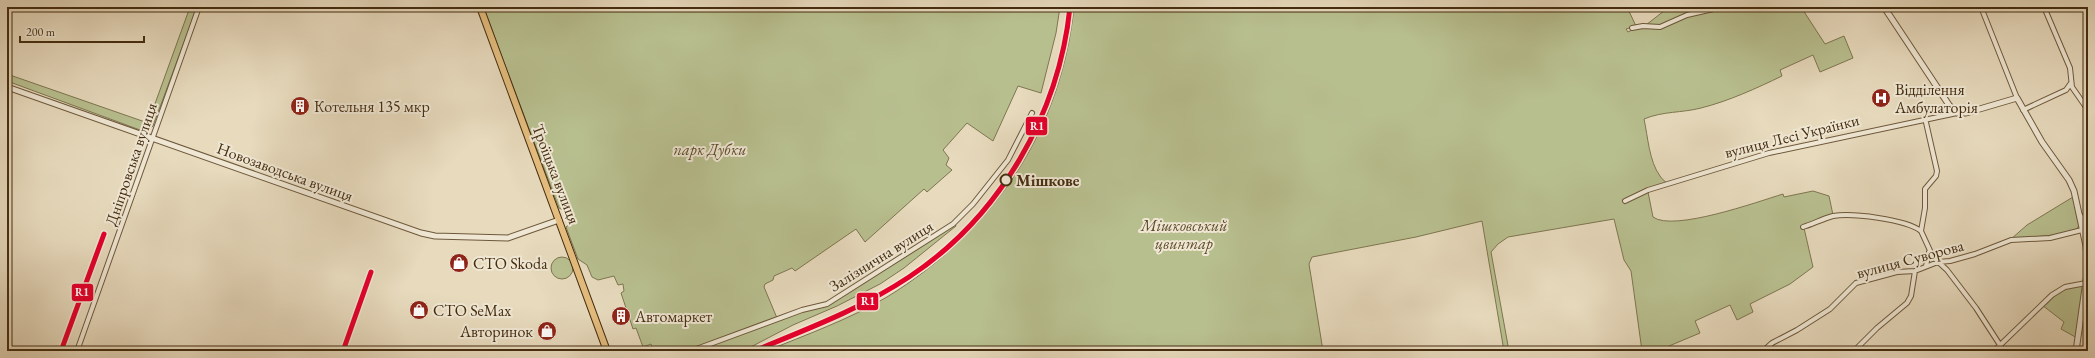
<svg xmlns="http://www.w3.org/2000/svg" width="2095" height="358" viewBox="0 0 2095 358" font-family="'EB Garamond',serif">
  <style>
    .green { fill: #b8bf8f; stroke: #7e7650 }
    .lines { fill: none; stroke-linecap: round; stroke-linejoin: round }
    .minor-casing { stroke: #6e583b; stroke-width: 6 }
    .tertiary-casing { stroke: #6e583b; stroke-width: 7 }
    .primary-casing { stroke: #452d10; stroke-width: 8 }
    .minor { stroke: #efe7d4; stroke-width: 4 }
    .tertiary { stroke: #efe7d4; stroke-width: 5 }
    .primary { stroke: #e4bd7e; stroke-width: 6 }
    .rail-1-casing { stroke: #efe7d4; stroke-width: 8 }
    .rail-1 { stroke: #e4002b; stroke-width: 5 }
    .stop-dot { fill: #efe7d4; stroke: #452d10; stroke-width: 2 }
    .labels { text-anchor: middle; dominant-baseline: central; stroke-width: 4; stroke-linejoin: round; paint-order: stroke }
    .poi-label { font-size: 16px; fill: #452d10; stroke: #efe7d4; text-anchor: start }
    .street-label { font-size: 16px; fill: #452d10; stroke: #efe7d4 }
    .park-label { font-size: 16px; font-style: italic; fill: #5c4a29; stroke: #efe7d4 }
    .stop-label { font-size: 16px; font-weight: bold; fill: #452d10; stroke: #efe7d4; text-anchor: start }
    .line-badge { stroke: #efe7d4; stroke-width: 1.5 }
    .badge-label { font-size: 11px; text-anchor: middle; font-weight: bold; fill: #fff }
  </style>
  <rect width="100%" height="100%" fill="#e7dabd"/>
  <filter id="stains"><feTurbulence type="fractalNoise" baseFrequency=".005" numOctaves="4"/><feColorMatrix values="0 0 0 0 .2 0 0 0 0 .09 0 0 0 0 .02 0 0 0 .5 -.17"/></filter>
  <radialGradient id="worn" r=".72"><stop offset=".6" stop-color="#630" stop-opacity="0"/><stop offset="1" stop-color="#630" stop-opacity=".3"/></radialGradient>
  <path class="green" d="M190,7H197L153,126L150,129L140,130L7,81V74L148,123Z
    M483,7H1060L1056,33L1041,93L1018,86L993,141L967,123L943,150L949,158L946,165L952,170L927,192L924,189L865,242L856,229L795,271L792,268L774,276L773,280L765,284L764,287L777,318L686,351H653L651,344L643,347L636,328L633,329L621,293L624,291L623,284L618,285L614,276L598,280L592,277L587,265L578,259L566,227L575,220L568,201L565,202L567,208L563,210L559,208Z
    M1074,7H1627L1636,26L1626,29L1628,32L1638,27L1661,28L1682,18L1724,7H1801L1825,44L1844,36L1853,58L1820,72L1813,55L1780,70L1782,76C1757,88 1729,101 1701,108C1682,113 1663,111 1644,119C1648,137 1649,161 1660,176C1662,180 1666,181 1668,185L1648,192L1653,217C1673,232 1757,202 1783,194L1784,197L1813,191L1829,196L1833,215L1819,223L1804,228L1813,267L1790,284L1750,304L1753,312L1737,320L1730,305L1695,321L1700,333L1669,346L1671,351H1642L1631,271L1624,260L1614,219L1508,237L1498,244L1491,252L1509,351H1504L1482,221L1416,237L1312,257L1309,264L1323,351H766C806,335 850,319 887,297C993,232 1061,131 1074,7Z
    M1669,7H1720L1694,13L1666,25H1646Z
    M2073,197L2079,225L2077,229L2065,234L2011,239L2027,225Z
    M955,224L956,226L904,268L880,284L837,306L793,325L743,351H695L802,312L827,305Z
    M551 268a11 11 0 1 1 22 0a11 11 0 1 1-22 0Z
    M2084,285L2077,338L2061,329L2064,322L2042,305L2065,288Z"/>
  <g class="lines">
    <defs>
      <path id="minor" d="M1981,7L2017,98
        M2044,7L2070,68L2072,87L2088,110
        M1632,28L1643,26L1660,27L1687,15L1722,7
        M2023,110L2066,90L2071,83
        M1925,118L1937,171L1936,176L1925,189V208L1921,231L1933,257L1947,270L1976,308L2000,345
        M1625,201L1648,190L1769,153L1957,113
        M2080,215L2088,227
        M1803,227C1813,224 1822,219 1833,216C1852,213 1905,219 1921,231
        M1926,266L1929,252
        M77,351L199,7
        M691,351L802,310L827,304L953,224L973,204L1008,160L1032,113
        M1763,351L1772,343L1797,330L1830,309L1856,283L1897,272L1915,271L1938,262L1950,261L1975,254L2011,240L2050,238L2082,230
        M1854,351L1877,328L1907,303L1911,296L1915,271
        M1994,351L2052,295L2065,287L2086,283"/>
      <path id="tertiary" d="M1884,7L1949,105L1957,113H1966L2017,98L2042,142L2069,180L2074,191L2086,246L2088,267L2076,351
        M7,87L421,233L435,236L508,238L559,220"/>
      <path id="primary" d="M480,7L607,351"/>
    </defs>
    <use href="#minor" class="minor-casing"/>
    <use href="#tertiary" class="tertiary-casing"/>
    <use href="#primary" class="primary-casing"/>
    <use href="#minor" class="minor"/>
    <use href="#tertiary" class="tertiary"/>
    <use href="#primary" class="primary"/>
    <defs>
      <path id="rail-1" d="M61,351L104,234
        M343,351L371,272
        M754,351C807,329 861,309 909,277C1000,217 1059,114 1070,7"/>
    </defs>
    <use href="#rail-1" class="rail-1-casing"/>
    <use href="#rail-1" class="rail-1"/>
  </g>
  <defs>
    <symbol id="hospital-disc" viewBox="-11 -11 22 22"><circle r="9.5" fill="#8f2418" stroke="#efe7d4"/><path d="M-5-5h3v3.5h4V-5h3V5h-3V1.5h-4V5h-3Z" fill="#fff"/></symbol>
    <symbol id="building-disc" viewBox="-11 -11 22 22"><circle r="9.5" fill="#8f2418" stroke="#efe7d4"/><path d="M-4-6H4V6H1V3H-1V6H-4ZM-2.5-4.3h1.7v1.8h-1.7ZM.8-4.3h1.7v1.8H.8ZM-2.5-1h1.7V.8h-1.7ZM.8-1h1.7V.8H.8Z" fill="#fff"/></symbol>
    <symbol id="shop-disc" viewBox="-11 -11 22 22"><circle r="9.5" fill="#8f2418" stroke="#efe7d4"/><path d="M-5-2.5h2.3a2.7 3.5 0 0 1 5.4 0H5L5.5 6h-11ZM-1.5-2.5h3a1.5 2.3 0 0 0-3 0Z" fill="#fff"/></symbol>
  </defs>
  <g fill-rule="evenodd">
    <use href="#hospital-disc" x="1870" y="87" width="22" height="22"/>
    <use href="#building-disc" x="289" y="95" width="22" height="22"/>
    <use href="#shop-disc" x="448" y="252" width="22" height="22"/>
    <use href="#shop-disc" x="408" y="299" width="22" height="22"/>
    <use href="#building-disc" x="610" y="305" width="22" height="22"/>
    <use href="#shop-disc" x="536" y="320" width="22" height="22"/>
  </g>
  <circle class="stop-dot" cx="1006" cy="180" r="5.5"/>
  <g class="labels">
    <g class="poi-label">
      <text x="1895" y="89">Відділення<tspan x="1895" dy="18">Амбулаторія</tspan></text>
      <text x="314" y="106">Котельня 135 мкр</text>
      <text x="473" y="263">СТО Skoda</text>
      <text x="433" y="310">СТО SeMax</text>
      <text x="635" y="316">Автомаркет</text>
      <text x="533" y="331" text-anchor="end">Авторинок</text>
    </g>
    <g class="street-label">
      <text transform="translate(1792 136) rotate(-14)">вулиця Лесі Українки</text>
      <text transform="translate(131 164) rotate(-71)">Дніпровська вулиця</text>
      <text transform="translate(285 172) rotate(20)">Новозаводська вулиця</text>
      <text transform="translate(556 174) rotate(69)">Троїцька вулиця</text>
      <text transform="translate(881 256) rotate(-32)">Залізнична вулиця</text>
      <text transform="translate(1910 259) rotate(-15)">вулиця Суворова</text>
    </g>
    <g class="park-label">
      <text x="710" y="149">парк Дубки</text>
      <text x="1184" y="225">Мішковський<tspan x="1184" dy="18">цвинтар</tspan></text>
    </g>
    <g class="stop-label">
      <text x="1016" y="180">Мішкове</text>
    </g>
  </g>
  <g class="line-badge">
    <rect x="1025" y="116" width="23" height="20" rx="4" fill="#e4002b"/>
    <rect x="71" y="283" width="23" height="19" rx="4" fill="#e4002b"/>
    <rect x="856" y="292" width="23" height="19" rx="4" fill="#e4002b"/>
  </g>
  <g class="badge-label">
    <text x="1037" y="130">R1</text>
    <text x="82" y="296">R1</text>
    <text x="868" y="305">R1</text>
  </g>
  <rect width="2095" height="358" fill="none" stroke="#e7dabd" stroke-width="24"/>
  <rect x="8" y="8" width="2079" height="342" fill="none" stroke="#452d10" stroke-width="2"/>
  <rect x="12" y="12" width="2071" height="334" fill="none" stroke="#452d10"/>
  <path d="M20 36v6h124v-6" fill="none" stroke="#452d10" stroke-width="2"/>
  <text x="26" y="36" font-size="12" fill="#452d10" stroke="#efe7d4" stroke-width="3" paint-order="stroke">200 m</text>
  <rect width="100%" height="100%" filter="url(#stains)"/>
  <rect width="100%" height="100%" fill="url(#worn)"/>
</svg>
